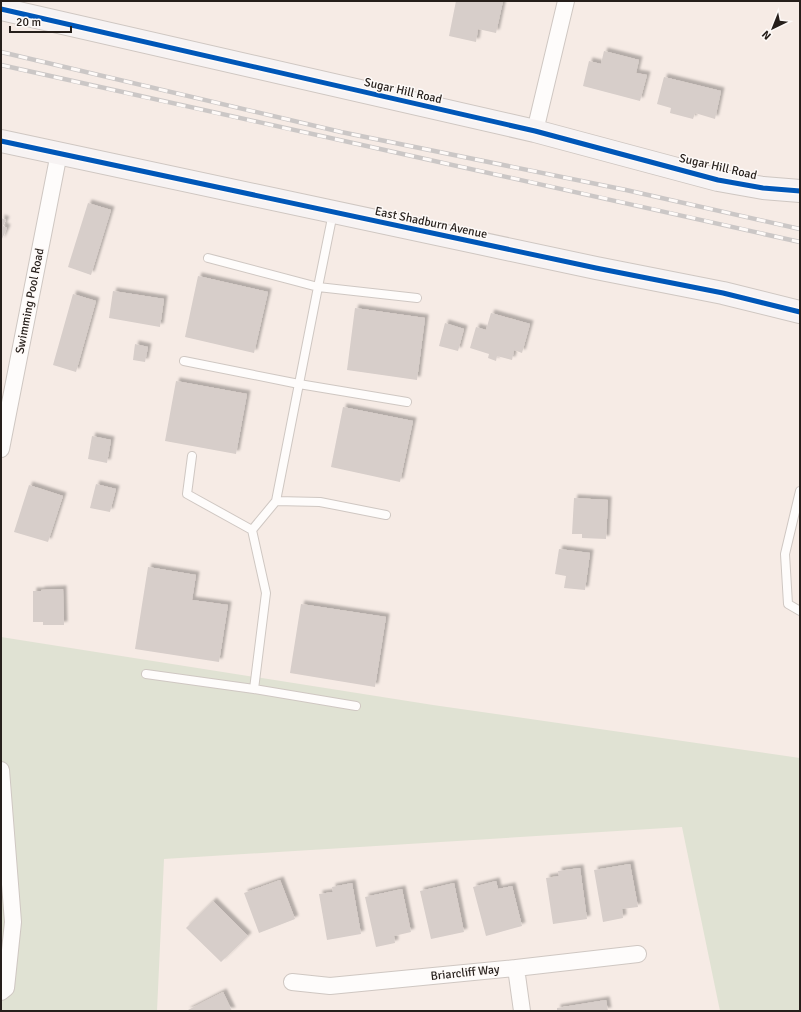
<svg xmlns="http://www.w3.org/2000/svg" width="801" height="1012" viewBox="0 0 801 1012" font-family="Signika,sans-serif">
  <style>
    .green { fill: #e0e2d3 }
    .building { fill: #d7ceca; filter: url(#shadow) }
    .lines { fill: none; stroke-linecap: round; stroke-linejoin: round }
    .lane-casing { stroke: #cfc7c2; stroke-width: 10 }
    .street-casing { stroke: #cfc7c2; stroke-width: 18 }
    .secondary-casing { stroke: #cfc7c2; stroke-width: 24 }
    .lane { stroke: #fefcfb; stroke-width: 8 }
    .street { stroke: #fefcfb; stroke-width: 16 }
    .secondary { stroke: #f7f3f3; stroke-width: 22 }
    .rail-casing { stroke: #cbc7c6; stroke-width: 4.5 }
    .rail { stroke: #fefaf8; stroke-width: 3; stroke-dasharray: 9; stroke-linecap: butt }
    .cycleway-casing { stroke: #fefaf8; stroke-width: 8 }
    .cycleway { stroke: #0057b8; stroke-width: 5 }
    .labels { text-anchor: middle; dominant-baseline: central; stroke-width: 3; stroke-linejoin: round; paint-order: stroke }
    .street-label { font-size: 12px; fill: #261f1b; stroke: #fefaf8 }
  </style>
  <defs>
    <filter id="shadow"><feDropShadow dx="3.5" dy="-3.5" stdDeviation="1" flood-color="#0004"/></filter>
  </defs>
  <rect width="100%" height="100%" fill="#f6ebe5"/>
  <path class="green" d="M1,637L433,705L800,758V1011H720L682,827L164,859L157,1011H1Z"/>
  <path class="building" d="M456,1H503L496,33L478,29L476,42L449,36Z
    M604,51L639,60L636,73L647,75L640,101L583,86L589,61L601,64Z
    M664,77L721,91L715,119L695,113L693,119L670,113L671,108L657,104Z
    M88,203L111,210L91,275L68,267Z
    M1,218L6,220L3,226L7,228L1,241Z
    M198,276L268,292L254,353L185,337Z
    M113,291L164,299L160,327L109,318Z
    M73,294L96,301L76,372L53,365Z
    M355,308L425,318L417,380L347,370Z
    M491,313L530,324L522,353L514,350L512,360L497,356L496,361L488,358L489,354L470,348L476,327L486,330Z
    M445,323L464,329L458,351L439,346Z
    M135,344L148,347L145,362L133,360Z
    M176,381L247,394L236,454L165,441Z
    M343,407L413,421L400,482L331,467Z
    M92,436L111,440L107,463L88,459Z
    M96,484L116,489L110,512L90,508Z
    M29,485L63,496L48,542L14,532Z
    M574,498L608,500L606,539L582,538V534H572Z
    M559,549L590,553L585,590L564,588L566,576L555,574Z
    M148,567L196,575L192,600L228,605L219,662L135,649Z
    M63,589L64,625H43V622H33V591H41V590Z
    M301,604L386,617L375,687L290,673Z
    M630,864L638,907L622,909L623,918L603,922L594,870Z
    M580,868L587,919L553,924L546,878L559,876L558,871Z
    M280,880L295,919L259,933L244,893Z
    M496,881L498,889L512,886L522,926L486,936L473,887Z
    M352,883L361,934L327,940L319,894L333,892L332,887Z
    M454,883L464,932L431,939L420,891Z
    M402,889L411,932L394,936L395,943L376,947L365,897Z
    M213,901L248,936L221,962L186,928Z
    M223,992L232,1011H186Z
    M606,1000L608,1011H557V1008Z"/>
  <g class="lines">
    <defs>
      <path id="lane" d="M208,258L318,287L417,298
        M184,361L299,384L407,402
        M800,491L785,554L788,604L800,611
        M276,501L320,502L386,515
        M252,530L276,501L318,287L333,213
        M146,674L254,689L266,593L252,530L187,494L192,456
        M254,689L356,706"/>
      <path id="street" d="M535,131L566,1
        M1,449L59,153
        M1,770L13,922L6,988L1,992
        M516,968L522,1011
        M292,982L330,986L516,968L638,954"/>
      <path id="secondary" d="M1,9L535,131L718,180L763,188L800,191
        M1,141L596,268L723,293L800,312"/>
    </defs>
    <use href="#lane" class="lane-casing"/>
    <use href="#street" class="street-casing"/>
    <use href="#secondary" class="secondary-casing"/>
    <use href="#lane" class="lane"/>
    <use href="#street" class="street"/>
    <use href="#secondary" class="secondary"/>
    <defs>
      <path id="rail" d="M1,52L341,132L626,190L800,229
        M1,65C267,125 534,182 800,242"/>
    </defs>
    <use href="#rail" class="rail-casing"/>
    <use href="#rail" class="rail"/>
    <defs>
      <path id="cycleway" d="M1,9L535,131L718,180L763,188L800,191
        M1,141L596,268L723,293L800,312"/>
    </defs>
    <use href="#cycleway" class="cycleway-casing"/>
    <use href="#cycleway" class="cycleway"/>
  </g>
  <g class="labels">
    <g class="street-label">
      <text transform="translate(403 91) rotate(13)">Sugar Hill Road</text>
      <text transform="translate(718 167) rotate(13)">Sugar Hill Road</text>
      <text transform="translate(431 223) rotate(12)">East Shadburn Avenue</text>
      <text transform="translate(30 301) rotate(-79)">Swimming Pool Road</text>
      <text transform="translate(465 973) rotate(-6)">Briarcliff Way</text>
    </g>
  </g>
  <rect width="801" height="1012" fill="none" stroke="#261f1b" stroke-width="4"/>
  <g transform="translate(773 28) rotate(223)" stroke="#fefaf8" stroke-width="3" paint-order="stroke">
  <path d="M0-3L7 15L0 10L-7 15Z" fill="#261f1b"/>
  <text y="-6" font-size="11" font-weight="bold" text-anchor="middle" fill="#261f1b">N</text>
  </g>
  <path d="M10 26v6h61v-6" fill="none" stroke="#261f1b" stroke-width="2"/>
  <text x="16" y="26" font-size="12" fill="#261f1b" stroke="#fefaf8" stroke-width="3" paint-order="stroke">20 m</text>
</svg>
